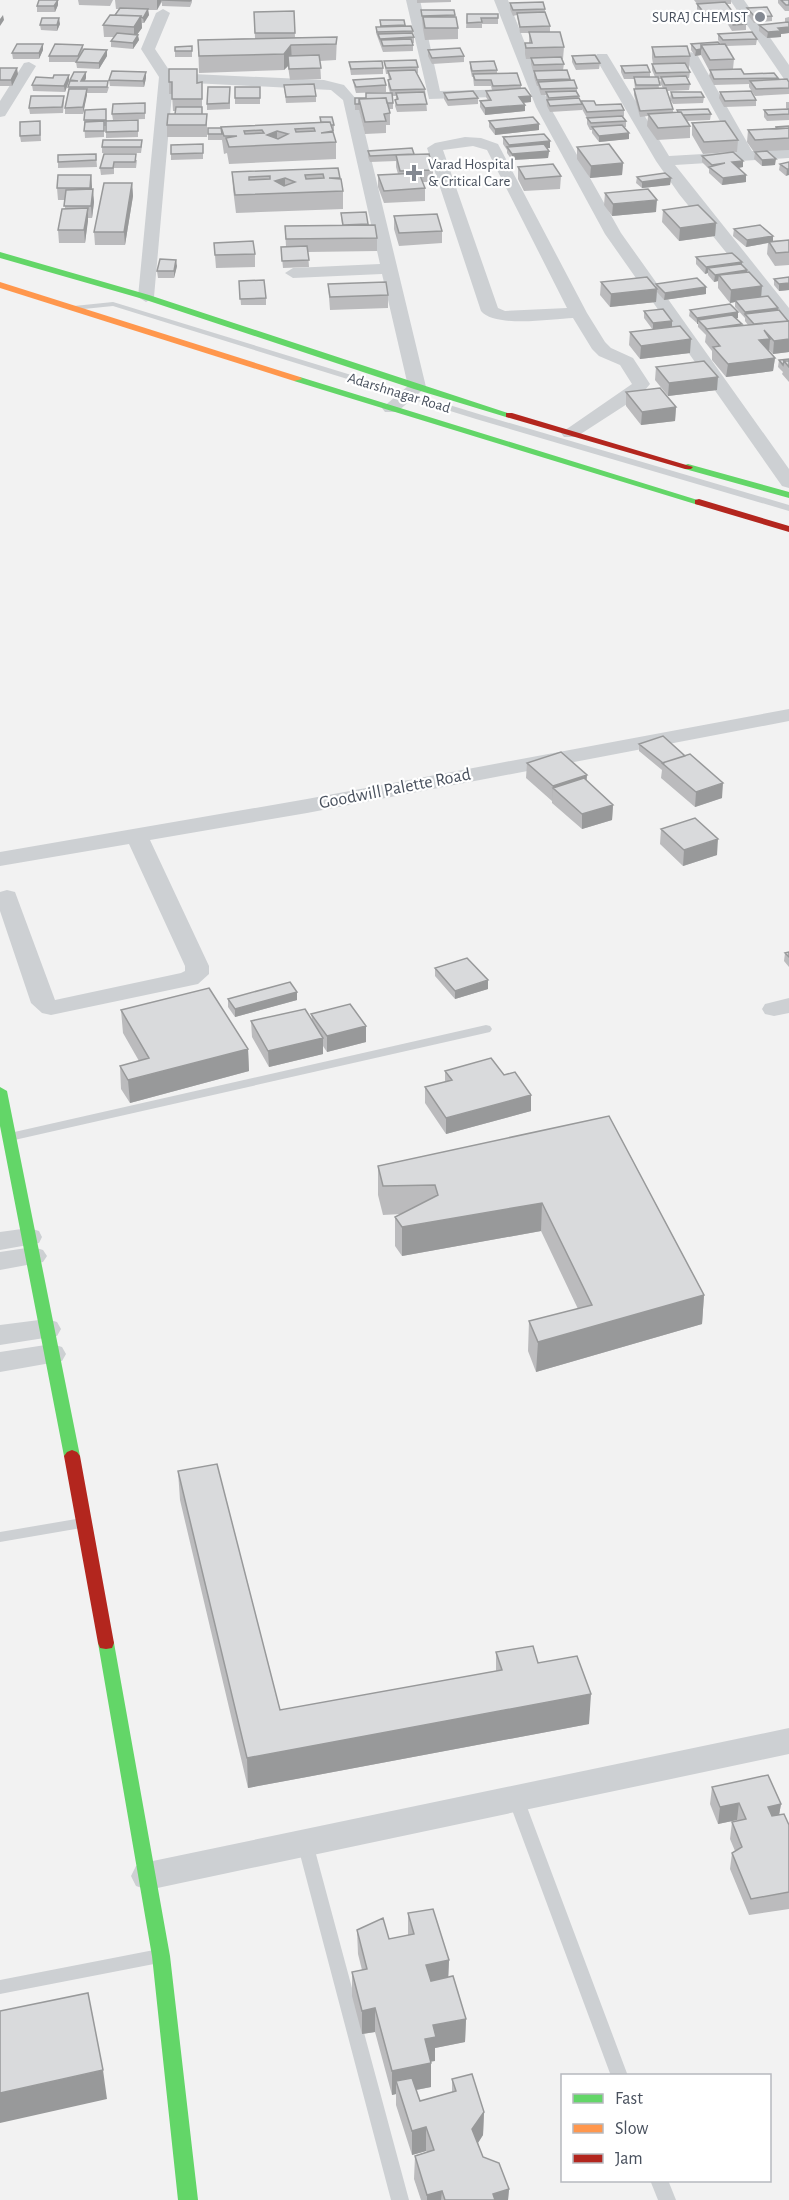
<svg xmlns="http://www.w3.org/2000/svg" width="789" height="2200" viewBox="0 0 789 2200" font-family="'Alegreya Sans',sans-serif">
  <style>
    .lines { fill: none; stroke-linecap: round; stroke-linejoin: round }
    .lane { fill: #cdd0d3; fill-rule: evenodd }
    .street { fill: #cdd0d3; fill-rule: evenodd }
    .fast { fill: #63d668; fill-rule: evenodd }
    .slow { fill: #ff974d; fill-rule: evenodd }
    .jam { fill: #b3261e; fill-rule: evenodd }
    .wall { fill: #bbbbbd; fill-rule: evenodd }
    .shaded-wall { fill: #98999a }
    .building { fill: #d9dadc; stroke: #98999a; stroke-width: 1.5; fill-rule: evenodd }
    .poi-dot { fill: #848992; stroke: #fff; stroke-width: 2 }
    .labels { text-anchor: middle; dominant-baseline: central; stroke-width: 4.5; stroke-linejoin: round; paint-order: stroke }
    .far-poi-label { font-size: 15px; fill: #49515e; stroke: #fff; text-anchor: end }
    .far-street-label { font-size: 15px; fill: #49515e; stroke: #fff }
    .street-label { font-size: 18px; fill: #49515e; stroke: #fff }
  </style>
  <rect width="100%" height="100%" fill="#f2f2f2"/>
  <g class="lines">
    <path class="lane" d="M113,302L482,415L789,505V511L476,419L113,306L74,310L70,308L74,306Z
      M486,1025L490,1026L492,1029L490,1032L10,1141L4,1137L10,1133Z
      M82,1518L87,1519L89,1523L87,1527L0,1542V1532Z
      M516,1793L521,1795L524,1799L628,2076H611L508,1799L511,1795Z
      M305,1836L311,1838L313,1843L409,2200H391L297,1843L299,1838Z
      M154,1950L160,1952L162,1957L160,1962L154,1964L0,1994V1980Z
      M650,2180H668L676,2200H658Z"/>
    <path class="street" d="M406,0H420L440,91L519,89L526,93L524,96L429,99Z
      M494,0H508L550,107L621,233L789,469V488L782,486L605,234L536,107Z
      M730,0H744L789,65V80L784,79Z
      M163,9L170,13L155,49L171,73L324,80L344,85L357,100L426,387L397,412H385L382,408L408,386L382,274L293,278L285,273L293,268L380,264L343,100L331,90L173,82L154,297L146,302L138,297L159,77L141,49L156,13Z
      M691,52L698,56L752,151L789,148V158L675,165L789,308V324L783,323L679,194L656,161L595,57L597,54H607L669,156L737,152L684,56Z
      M29,62L36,66L5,116L0,117V101L24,63Z
      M465,137L481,138L498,144L587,313L605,342L611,348L633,358L650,384L641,395L576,437H564L561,433L632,384L620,365L599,356L592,349L573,318C552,319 495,328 481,311L427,148L435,143ZM473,146L487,150L567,308L505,311L498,308L443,150Z
      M789,709V721L307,813L150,840L209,966V974L198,984L51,1015L42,1013L31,1003L0,911V892L7,890L15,892L55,1000L181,973L185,971V966L129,844L0,866V852L307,799Z
      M789,998V1013L774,1016L765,1014L762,1009L765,1004Z
      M29,1228L39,1231L42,1237L39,1243L0,1250V1232Z
      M33,1247L43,1250L47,1256L43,1262L0,1270V1252Z
      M47,1319L57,1322L61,1329L57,1336L0,1345V1325Z
      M52,1344L62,1347L66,1354L62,1361L0,1372V1352Z
      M789,1728V1754L148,1890L136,1886L131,1876L136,1866L148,1862Z"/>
    <path class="fast" d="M0,252L149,295L514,415L506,417L414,389L143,299L0,258Z
      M294,377H300L704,502L699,505L695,504L294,381Z
      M688,464L789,492V498L685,469V465Z
      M0,1087L7,1091L80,1456L77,1460H67L64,1456L0,1126Z
      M106,1637L112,1638L114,1643L170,1956L198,2200H178L152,1956L98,1643L100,1638Z"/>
    <path class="slow" d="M0,282L300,377L302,379L294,381L0,288Z"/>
    <path class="jam" d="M506,413H512L693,467L691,469H685L506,417Z
      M699,499L789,526V532L695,504V500Z
      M72,1450L77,1452L80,1456L114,1643L112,1648L106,1649L100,1648L98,1643L64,1456L67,1452Z"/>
  </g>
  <path class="wall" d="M78,0H113L110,6L79,5Z
    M115,0H192V2L190,7L162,6V2L157,10H148L149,15L144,23H142V28L137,34L139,40L133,49L111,47V41L114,37H104L103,25L115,15L119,9H116Z
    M417,0H451V2L417,3Z
    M694,0H731V4H727L733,12L732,17L746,24V30L732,31L727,23L728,18L704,19L697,10V4Z
    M778,0H789V11H785L778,3Z
    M510,3L545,9V12L550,26V32L564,47L563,59H562L564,64L563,70L533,71L531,64V59H526L525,54V43H529V33H520L517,15L513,16L510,9Z
    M58,5L55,12H37V6Z
    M747,8L772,16V21L754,23L747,14Z
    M421,10H454L458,28V39L425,40L423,29Z
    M294,11L295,37H337L336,60L320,61L321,79L290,80L288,66L284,70L199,73L198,40L255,38L254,12Z
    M467,14L498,18V24H482V28H466Z
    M789,17V33L781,34V37L767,38L759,31V25L785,23V18Z
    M380,20L405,25V26L413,31L414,37V43H413V51L383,52L376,33V27H380Z
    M60,24L57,31L41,30L40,25Z
    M718,34L757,39L756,45L726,46L734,59L733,69L744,74L778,78V79L789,82V94L755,96L749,87V84L714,85L709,76L710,72L701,55L695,56L691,50V44H721L718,40Z
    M83,45V50L107,56L99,69L77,68L76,62H49V56Z
    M192,46V57H175V47Z
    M652,47L690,56L689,68H688L690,72L689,78H687L690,84L689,90L667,91L673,109V113L677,112V110L711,114L710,120L687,121L690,126V138L657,140L647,126L648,116L640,117L634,95V89H635L634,79H624L621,72V66L650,72V77H655L652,70V64H653L652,58ZM658,79H661L660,83L663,88H659Z
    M43,50L39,59H13L12,53Z
    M428,50L464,56V62L432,64L428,56Z
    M572,56L600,63L599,69L576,70L572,62Z
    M384,61L418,67V73H417L425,89L427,111L397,112L395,106L396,96H393V109H389L390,113V125H386V133L365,134L359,110H355V98H366V93H390L388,86V80H389L388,74H386L385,67Z
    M349,62L383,68V74L351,75Z
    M470,62L497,70V74L521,85V88L531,96V102L523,103L525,111L485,115L480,107V101L488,100L486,97V91L492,90L491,86H474L473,77H472L470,68Z
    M0,68L18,74L12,86H0Z
    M534,71L570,79V80L577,88V93L581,103L624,110V116L623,117L626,121V127H625L629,139L599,142L592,133V130H590L587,124V118H590H587L582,109V110L550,112L547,106L546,95H541L538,86H537L534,77Z
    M86,72V78L85,81L109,87L107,93H87L83,114H65V108L70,80Z
    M69,75V81L65,92L33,91L32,85L53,78Z
    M146,78L144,87L110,86L109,80Z
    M353,80L386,85V92L356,93L354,86Z
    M169,82H202V114H207V137H167V125L175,114V111H173L172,94H169Z
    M284,85L316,96V102L286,103Z
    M230,87V109L207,110V104Z
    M235,87H260V104H235Z
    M671,92L704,97L703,103L673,104L670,99Z
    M720,92L756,100V106L724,107L719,98Z
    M444,93L478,98V104L448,106L444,99Z
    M64,96V102L63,113L30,114L29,108Z
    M786,102H789V120L767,121L764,117V110L787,109L786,108Z
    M145,103V119L113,120L112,114Z
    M106,109V121L138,120V137L106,138V126H104V137L85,138L84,120Z
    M320,117L334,125V131H333V132L336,142V159L229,164L227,153L224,154L222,140H208V134L221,128L320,122Z
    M40,121L41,141L21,142L20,136Z
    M489,121L539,130L495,135L489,127Z
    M692,123L738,140L737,152H733L743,167L738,168L746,175V182L722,185L709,173V169L702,162V156L732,152L703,154L692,135Z
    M789,126V150L768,151L775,165L762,166L754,159L755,152H762H754L747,142L748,130L775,129L776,127Z
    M503,137L550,141V148H546L549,151L548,158L512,160L507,153V150L503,144Z
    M203,144V159L171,160V154Z
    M142,146L141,153H102V147Z
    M577,147L623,163L622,175L590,178L577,159Z
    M368,151L414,154L433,170V182H422L425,188V201L384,203L378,187V175L398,174L396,167V161L370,162L368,157Z
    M96,154L97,167L58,168V155Z
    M104,154L137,160L136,168H114V174L101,175L100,168Z
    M789,162L786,176L779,170L780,164Z
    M518,167L561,176L560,189L524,191L518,179Z
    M338,168L343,191V209L236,213L233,189L232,172Z
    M91,175L92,189L94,202L92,218H88L85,243H59L58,230L65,209V200H58L57,188Z
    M637,177L671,178L670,185L642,188L636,183Z
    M132,183L133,196L125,245H95L94,232Z
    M605,193L656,212L612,216L604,205Z
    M663,210L716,223L715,236L679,241L662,222Z
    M341,213L368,225L377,238V251L308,252L309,267L283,268L281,247H286L285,226L342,225Z
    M394,216L442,231V243L399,246L394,229Z
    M734,229L773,241L789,240V265L775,266L767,254L768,243L746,247L733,236Z
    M214,243L255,254V267L216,268Z
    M696,257L742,262V265L747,272L761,297L778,308V310L789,321V352L773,354L769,350V351L775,358L773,371L726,377L712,360V351L705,342L706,335L698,327V324L689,316L690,310L738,312V318L736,319L742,326L748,325L745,321V318L735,307V302L730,303L718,288V281L714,282L708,275V273L705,274L696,264Z
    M177,266L174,278H158L157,271Z
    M789,277V290L779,291L774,285V279Z
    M239,281L266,298V305H241Z
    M601,282L656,287V284L706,287V294L664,300L657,292L656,302L610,307L600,295Z
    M328,284L388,295V308L330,310Z
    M644,311L672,321V327L690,353L640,359L629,345L630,332L653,330L644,318Z
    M789,359V382L782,374L783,372L778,367L779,360Z
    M656,367L717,390L668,396L655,380Z
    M626,392L676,407L675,421L641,425L626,406Z
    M639,744L722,798L695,807L661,778L662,770L639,751Z
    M527,763L587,781L613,805L612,820L582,829L552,803V801L526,778Z
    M661,829L717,855L683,866L660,844Z
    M789,952V967L784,961L785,953Z
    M435,968L488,989L455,999L435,976Z
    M297,992V1000L235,1017L228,1007V999Z
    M121,1010L248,1049L249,1071L130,1103L121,1089L120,1066L139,1061L123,1033Z
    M311,1014L366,1026V1042L327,1052L323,1046V1054L269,1067L252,1037L251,1021L312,1019Z
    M445,1071L531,1111L446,1134L425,1103V1087L445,1082Z
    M609,1116L704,1295L702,1324L536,1372L528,1351L529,1321L578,1309L541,1231L402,1256L395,1246V1217L401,1214L383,1215L378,1195V1166Z
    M178,1471L280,1710L496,1671V1652L538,1663L589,1724L248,1788L180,1500Z
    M712,1787L781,1804L779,1815L789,1825V1909L749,1915L730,1869L732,1853L735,1851L730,1839L732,1822L738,1820H737L718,1824L710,1804Z
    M408,1913L449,1960L448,1977L466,2019L465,2042L435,2048V2061H431V2087L416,2090L420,2101L452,2092V2079L484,2112L483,2135L478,2143L483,2157L509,2189L508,2200H421L414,2179L415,2156L427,2152L426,2151L412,2155L396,2105V2094L392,2095L375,2032L362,2034L352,1996V1972L362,1970L358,1954L357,1930L389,1939L408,1935Z"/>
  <path class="shaded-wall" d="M58,0V5L55,12L54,6Z
    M157,0H162L157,10Z
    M148,9L149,15L144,23L143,18Z
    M3,15L4,20L0,26V19Z
    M141,16L142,28L134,39V27Z
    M59,18L60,24L57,31V25Z
    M789,27V33L781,34V37L767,38L768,32L778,28Z
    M138,35L139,40L133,49V43Z
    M43,44V50L39,59V53Z
    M291,45L292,62L288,56V66L284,70V54Z
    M701,49V55L695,56L696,50Z
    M107,50V56L99,69V63Z
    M17,68L18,74L12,86L11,80Z
    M86,72V78L82,87L81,81Z
    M146,72V78L144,87L143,81Z
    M69,75V81L65,92L64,86Z
    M87,89V95L83,114V107Z
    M531,96V102L519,103V97Z
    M525,105V111L485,115V108Z
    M539,124V130L495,135V129Z
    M277,131V145L267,135Z
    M629,133V139L599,142V136Z
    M550,141V148L510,151L509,149V145Z
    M549,151L548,158L512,160V154Z
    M776,159L775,165L762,166V160Z
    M743,161V167L732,169V162Z
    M623,163L622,175L590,178L591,166Z
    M787,169H789V175L786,176Z
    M91,175L92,187L90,200V188Z
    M746,175V182L722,185L723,178Z
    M285,178V193L275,181Z
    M671,178L670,185L642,188V182Z
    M132,183L133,196L125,245L124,232Z
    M93,189L94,202L92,218L91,206Z
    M657,200L656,212L612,216L613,204Z
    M88,208V221L85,243L84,230Z
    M716,223L715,236L679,241L680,228Z
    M773,236V242L746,247L747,240Z
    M176,260L177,266L174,278V271Z
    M742,262V268H708V273L705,274L706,267Z
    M747,270V277L719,275L718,281L714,282L715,275Z
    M789,283V290L779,291V284Z
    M762,286L761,299L735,300V302L730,303L731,290Z
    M706,287V294L664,300L665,293Z
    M657,289L656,302L610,307L611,294Z
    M778,308V315L745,314L744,318L745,312Z
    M738,312V318L702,324L698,320V324H697V318Z
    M672,321V328L653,330V323Z
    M691,339L690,353L640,359L641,346Z
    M770,339L769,352L759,340Z
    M789,339V352L773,354L774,341Z
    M775,358L773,371L726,377L728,364Z
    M718,377L717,390L668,396L669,383Z
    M676,407L675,421L641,425L642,412Z
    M587,775L586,790L553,788L552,801L553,786Z
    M723,783L722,798L695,807L696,792Z
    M613,805L612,820L582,829V814Z
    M718,839L717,855L683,866L684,850Z
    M488,980V989L455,999V991Z
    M297,992V1000L235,1017V1009Z
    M366,1026V1042L327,1052V1036Z
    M323,1038V1054L269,1067L268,1051Z
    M248,1049L249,1071L130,1103L128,1080Z
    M531,1095V1111L446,1134V1118Z
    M542,1203L541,1231L402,1256V1227Z
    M704,1295L702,1324L536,1372L538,1342Z
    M591,1694L589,1724L248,1788L247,1758Z
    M739,1803L737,1820L718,1824L720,1807Z
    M781,1804L778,1821L766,1823L768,1807Z
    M449,1960L448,1984L426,1988V1965Z
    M375,2008V2032L362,2034V2011Z
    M466,2019L465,2042L435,2048V2061L424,2063L425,2039L433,2025Z
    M431,2063V2087L400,2093L396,2081V2094L392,2095V2071Z
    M103,2070L107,2099L0,2123V2093Z
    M484,2112L483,2135L472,2152V2129Z
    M426,2127V2151L412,2155V2131Z
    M509,2189L508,2200H493V2194Z
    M442,2191L441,2200H427V2195Z"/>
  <path class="building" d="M39,0H58L54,6H37Z
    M162,0H191L190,1Z
    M781,0H789V5H786Z
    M543,2L545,9L513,10L510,3Z
    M725,2L733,12L705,14L697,4Z
    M767,7L772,16L755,17L747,8Z
    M120,8L148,9L143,18L141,17V16L115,15Z
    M421,10H454L455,15L422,16Z
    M294,11L295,33H255L254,12Z
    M545,12L550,26L520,27L517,13Z
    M467,14H498V18H481L482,22L467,23Z
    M110,15L141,16L134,27L103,25Z
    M741,16L746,24L733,25L728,17Z
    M423,17H456L458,28H425Z
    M42,18H59L57,25H40Z
    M380,20H404L405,25L381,26Z
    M788,22L789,23V27L778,28L781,31L768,32L759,25Z
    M411,26L413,31L377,32L376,27Z
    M529,32H560L564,47L526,48L525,43H532Z
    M752,32L757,39L723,40L718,34Z
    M117,33L138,35L133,43L111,41Z
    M412,33L414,37L380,39L378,34Z
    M337,37L336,44L291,45L284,54L199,56L198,40Z
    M411,39L413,45L383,46L381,40Z
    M718,42L720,44L701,45V49L696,50L691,44Z
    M17,44H43L39,53H12Z
    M55,44L83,45L78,56H49Z
    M725,44L734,59L710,60L701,45Z
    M192,46V51H175V47Z
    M687,46L690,56L655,57L652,47Z
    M460,48L464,56L432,58L428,50Z
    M84,49L107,50L99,63L76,62Z
    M319,55L321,68L289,69L288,56Z
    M595,55L600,63L576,64L572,56Z
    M561,57L564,64L534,65L531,58Z
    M416,60L418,67L386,68L384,61Z
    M382,61L383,68L351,69L349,62Z
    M494,61L497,70L472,71L470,62Z
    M685,63L690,72L656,73L652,64Z
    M647,65L650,72L625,73L621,66Z
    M0,68H17L11,80H0Z
    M169,69H197V83L202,82V99H172V82H169Z
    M741,69L744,74L774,73L778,78L714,79L710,70Z
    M415,70L425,89L391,90L388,80L391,79L388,71Z
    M567,70L570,79L537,80L534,71Z
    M112,71L146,72L143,81L109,80Z
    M74,72H86L81,81H108L107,87H68L70,81H78L70,80Z
    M517,73L521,85L493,86L491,80H475L473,74Z
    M54,75H69L64,86L32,85L36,77L53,78Z
    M686,76L690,84L665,85L661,77Z
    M634,77H658L660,85H636Z
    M384,78L386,85L356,87L353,80Z
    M787,79L789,82V88L756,89L750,81Z
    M574,80L577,88L541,89L538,82Z
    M314,84L316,96L286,97L284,85Z
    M208,87H230L229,103L207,104Z
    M235,87H260V98H235Z
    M525,88L531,96L519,97L525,105L485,108L480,101L491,100L486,91Z
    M666,88L673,109L640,111L634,89Z
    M69,89H87L83,107L65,108Z
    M473,91L478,98L448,100L444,93Z
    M576,91L579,96L549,98L546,92Z
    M751,91L756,100L725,101L720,92Z
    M424,92L427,104L397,105L395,100L398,99L396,93Z
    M671,92H701L704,97L673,98Z
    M366,93H392L393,103H387L386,98L359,99V104H355V98H366Z
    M31,96H64L62,107L29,108Z
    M386,98L390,113L384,114L386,121L365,122L359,99Z
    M579,98L582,104L550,106L547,100Z
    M581,101H594L596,105L621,104L624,110L587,112Z
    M145,103V113L112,114L113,104Z
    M176,107H202V114H175Z
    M106,109V120H84L85,110Z
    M708,109L711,114L683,115L681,112H678L677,110Z
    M789,109V114L768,115L764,110Z
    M681,112L690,126L658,128L648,114Z
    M168,114H207L206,125H167Z
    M622,116L626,121L591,123L587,118Z
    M320,117H332L334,125H331L330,122H321Z
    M533,117L539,124L495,129L489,121Z
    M138,120V131L106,132V121Z
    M40,121V135L20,136V122Z
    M104,121V131H84L85,122Z
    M725,121L738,140L704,142L692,123Z
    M330,122L333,131L321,133L333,132L336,142L229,147L226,138L237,136H224L221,127ZM314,128L315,131L296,132L295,129ZM262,130L264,133L245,134L244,131ZM277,131L288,134L278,139L267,135Z
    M622,125L629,133L599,136L592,127Z
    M789,126V128L777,129L776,127Z
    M208,128H221L222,134H208Z
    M789,128V138L755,140L748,130Z
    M544,134L550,141L509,145L503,137Z
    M103,140H142L141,147H102Z
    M203,144V153L171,154V145Z
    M544,144L549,151L512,154L507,147Z
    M609,144L623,163L591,166L577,147Z
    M412,148L414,154L370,156L368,151Z
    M767,151L776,159L762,160L755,152Z
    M733,152L743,161L732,162L746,175L723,178L709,167L725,163L712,165L702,156Z
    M96,154V160L58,162V155Z
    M104,154H136L135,162H114L113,168H100Z
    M429,154L433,170L400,171L396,155Z
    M789,162V169H787L780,164Z
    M553,164L561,176L525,179L518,167Z
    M338,168L340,178H329L341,179L343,191L235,195L232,172ZM323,174L324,178L306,179L305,175ZM270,176V179L249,180V177ZM285,178L295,182L284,186L275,181Z
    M419,173L425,188L384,191L378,175Z
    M665,173L671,178L642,182L637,177Z
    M58,175H91L90,188H57Z
    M104,183H132L124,232H94Z
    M93,189L91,206H64L66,190Z
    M648,189L657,200L613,204L605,193Z
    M698,205L716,223L680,228L663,210Z
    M88,208L84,230H58L62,209Z
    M366,212L368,224L343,225L341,213Z
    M437,214L442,231L399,233L394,216Z
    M375,225L377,238L286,239L285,226Z
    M760,225L773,236L747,240L734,229Z
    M789,240V252L776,253L769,242Z
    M253,241L255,254L215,255L214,243Z
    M307,246L309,260L282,261L281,247Z
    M732,253L742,262L706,267L696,257Z
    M160,259L176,260L174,271H157Z
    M741,264L747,270L715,275L708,268Z
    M749,272L762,286L731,290L719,275Z
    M647,277L657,289L611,294L601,282Z
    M789,277V283L779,284L774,279Z
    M697,278L706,287L665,293L656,284Z
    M264,280L266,298L240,299L239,281Z
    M386,282L388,295L330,297L328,284Z
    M768,296L778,308L745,312L735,300Z
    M730,304L738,312L697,318L690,310Z
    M663,309L672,321L653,323L644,311Z
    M779,310L788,321L754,324L745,314Z
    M732,315L742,324L707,329L698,320Z
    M789,321V339L774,341L764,330L770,339L759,340L775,358L728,364L713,347L720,346L706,329Z
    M680,326L691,339L641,346L630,332Z
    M789,359V361H784L783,365L779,360Z
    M704,361L718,377L669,383L656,367Z
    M784,361H789V367Z
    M660,388L676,407L642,412L626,392Z
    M663,736L685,756L662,763H663L639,744Z
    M561,752L587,775L553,786L527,763Z
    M690,754L723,783L696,792L662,763Z
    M584,778L613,805L582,814L553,788Z
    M695,818L718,839L684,850L661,829Z
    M789,952V957L785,953Z
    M467,958L488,980L455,991L435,968Z
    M290,982L297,992L235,1009L228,999Z
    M209,988L248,1049L128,1080L120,1066L149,1058L121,1010Z
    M350,1004L366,1026L327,1036L311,1014Z
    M305,1009L323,1038L268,1051L251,1021Z
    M491,1058L504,1075L515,1072L531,1095L446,1118L425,1087L452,1080L445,1071Z
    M609,1116L704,1295L538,1342L529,1321L592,1305L542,1203L402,1227L395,1217L438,1195L435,1185L383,1186L378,1166Z
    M217,1464L280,1710L502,1670L496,1652L533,1646L538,1663L577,1656L591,1694L247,1758L178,1471Z
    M768,1775L781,1804L768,1807L772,1816L784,1814L789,1825V1892L751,1899L732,1853L742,1847L732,1822L746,1819L739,1803L720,1807L712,1787Z
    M433,1909L449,1960L426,1965L431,1981L453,1976L466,2019L433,2025L436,2037L425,2039L431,2063L392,2071L375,2008L362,2011L352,1972L367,1969L357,1930L383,1918L389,1939L414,1934L408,1913Z
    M88,1993L103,2070L0,2093V2011Z
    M472,2074L484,2112L472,2129L483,2157L499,2163L509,2189L493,2194L495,2200H445L442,2191L427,2195L415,2156L434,2150L426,2127L412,2131L396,2081L412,2078L420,2101L456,2091L452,2079Z"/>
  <g class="poi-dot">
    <circle cx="760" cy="17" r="6"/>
    <path d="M411 164h6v6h6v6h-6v6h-6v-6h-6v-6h6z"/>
  </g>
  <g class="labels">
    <g class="far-poi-label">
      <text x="748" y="17">SURAJ CHEMIST</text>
      <text x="428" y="164" text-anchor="start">Varad Hospital<tspan x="428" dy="17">&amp; Critical Care</tspan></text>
    </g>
    <g class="far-street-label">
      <text transform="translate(399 393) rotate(17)">Adarshnagar Road</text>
    </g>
    <g class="street-label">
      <text transform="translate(395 789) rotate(-11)">Goodwill Palette Road</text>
    </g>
  </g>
  <rect x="561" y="2074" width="210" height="108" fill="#ffffff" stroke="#b6b9bf" stroke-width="1.5"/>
  <rect x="573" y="2094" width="30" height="9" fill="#63d668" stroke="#b6b9bf" stroke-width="1.5"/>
  <text x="615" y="2104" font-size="18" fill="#49515e">Fast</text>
  <rect x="573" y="2124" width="30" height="9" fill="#ff974d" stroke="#b6b9bf" stroke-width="1.5"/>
  <text x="615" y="2134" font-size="18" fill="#49515e">Slow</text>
  <rect x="573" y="2154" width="30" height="9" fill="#b3261e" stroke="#b6b9bf" stroke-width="1.5"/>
  <text x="615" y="2164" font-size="18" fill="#49515e">Jam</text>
</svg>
